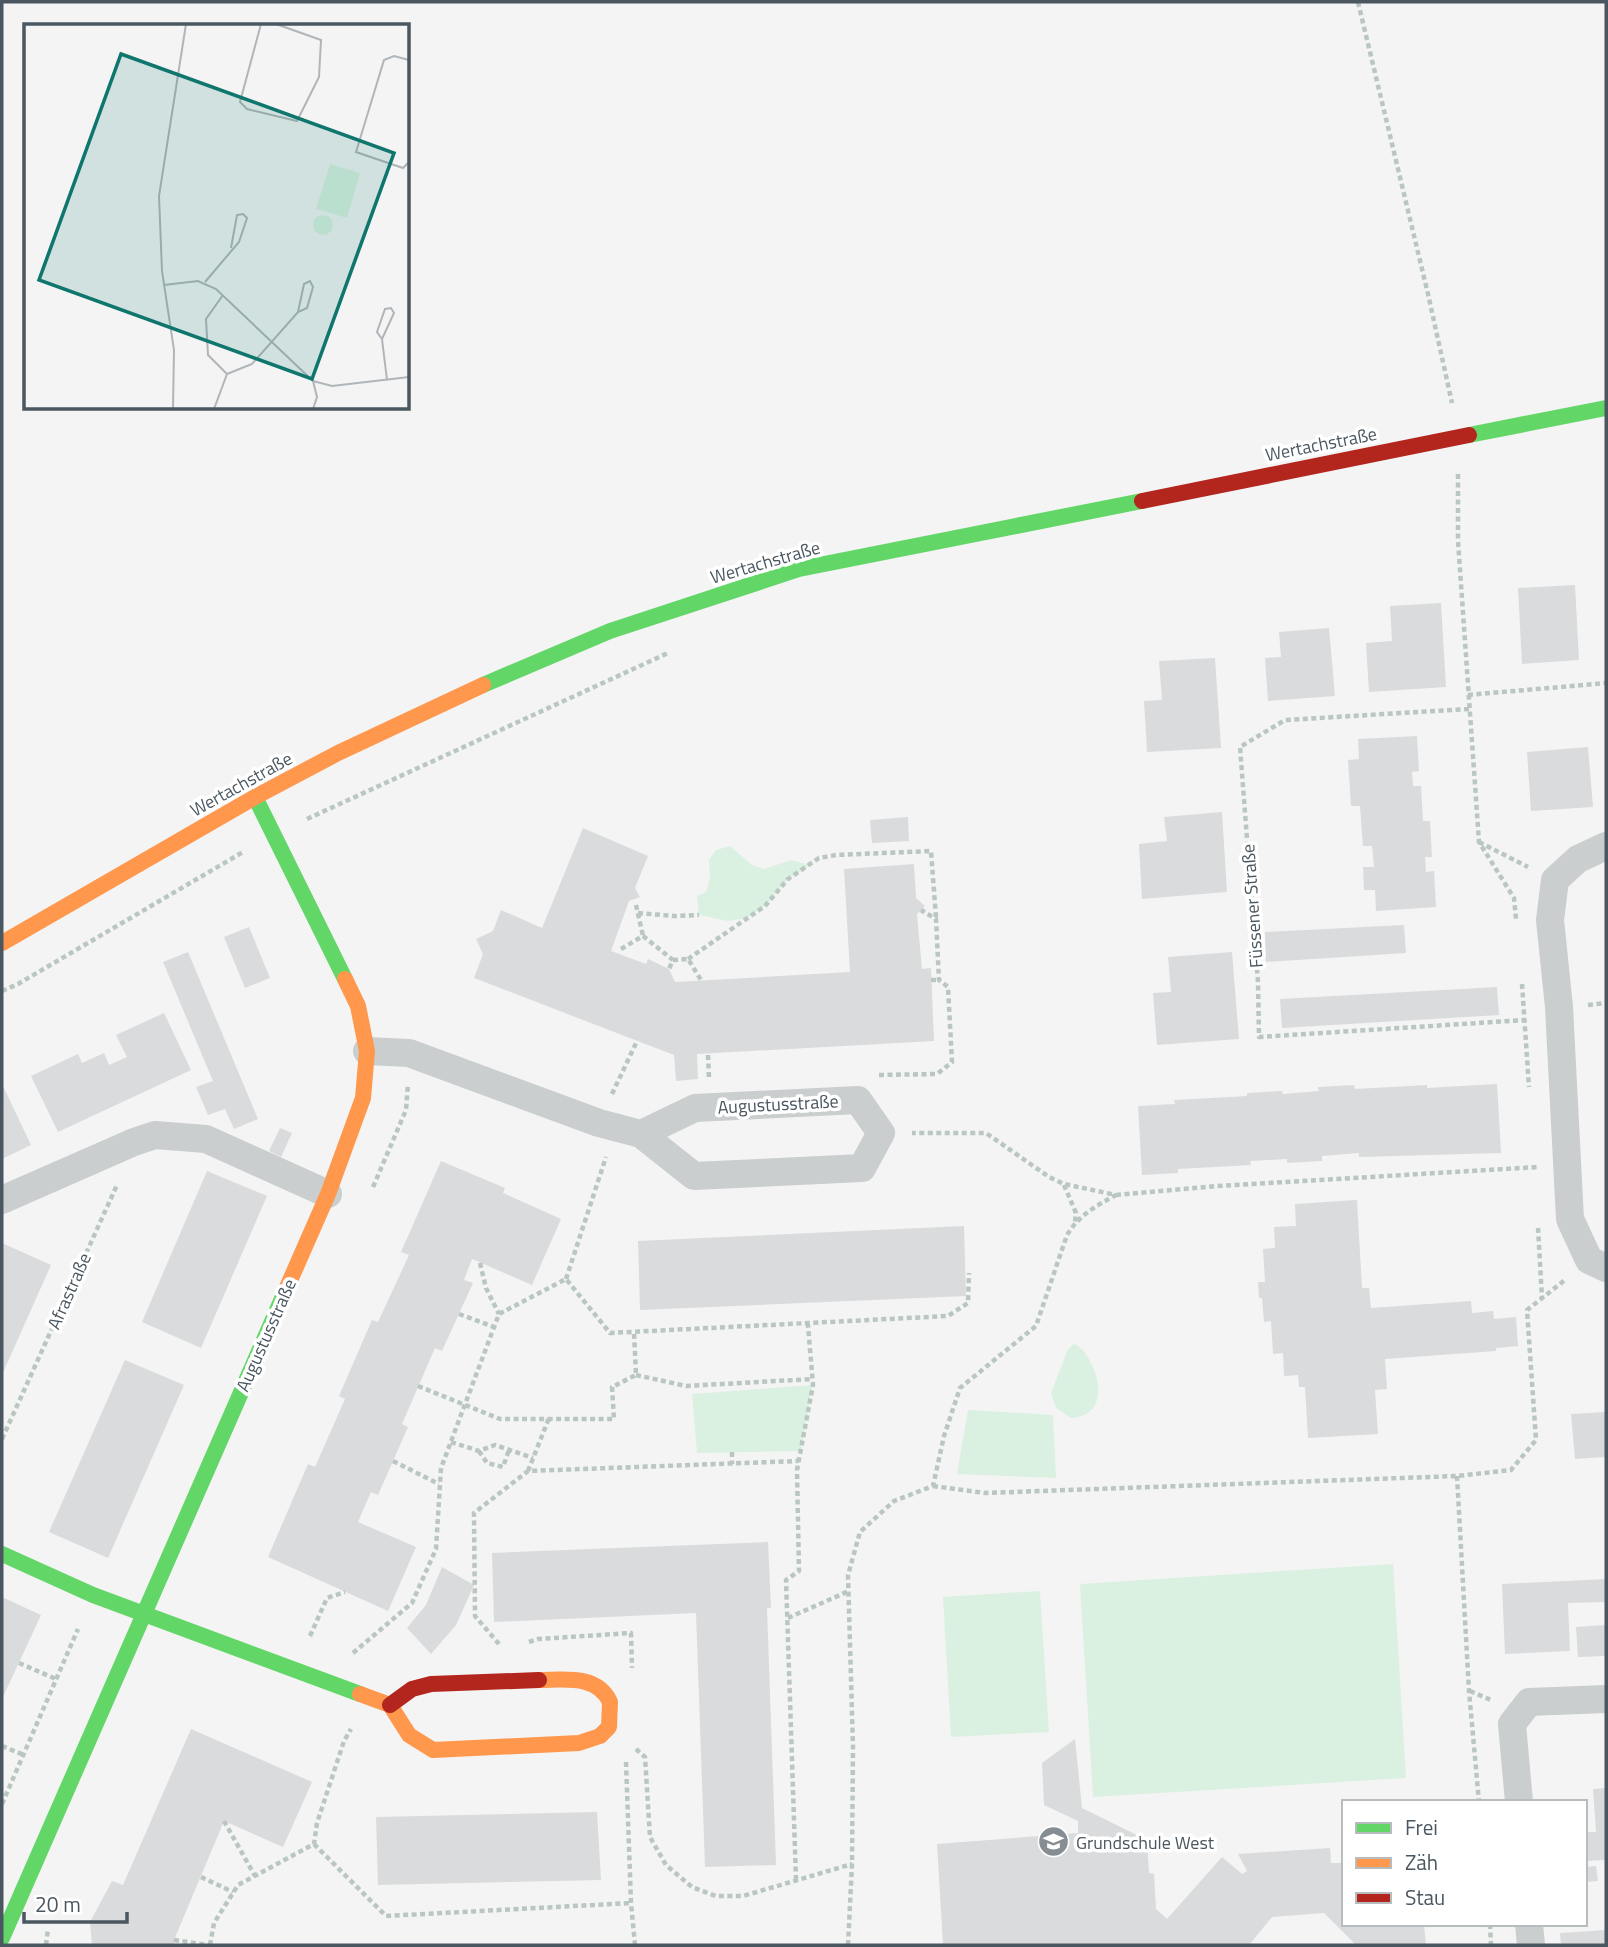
<svg xmlns="http://www.w3.org/2000/svg" width="1608" height="1947" viewBox="0 0 1608 1947" font-family="'Titillium Web',sans-serif">
  <style>
    .green { fill: #daf1e1 }
    .building { fill: #dadbdc }
    .lines { fill: none; stroke-linecap: round; stroke-linejoin: round }
    .path { stroke: #bac6c1; stroke-width: 4.5; stroke-dasharray: 5 3.5; stroke-linecap: butt }
    .street { stroke: #cacecf; stroke-width: 28 }
    .fast { stroke: #63d668; stroke-width: 16 }
    .slow { stroke: #ff974d; stroke-width: 16 }
    .jam { stroke: #b3261e; stroke-width: 16 }
    .labels { text-anchor: middle; dominant-baseline: central; stroke-width: 7; stroke-linejoin: round; paint-order: stroke }
    .street-label { font-size: 18px; fill: #4a5760; stroke: #fff }
    .poi-label { font-size: 18px; fill: #4a5760; stroke: #fff; text-anchor: start }
    .inset-road { fill: none; stroke: #b0b5b9; stroke-width: 2 }
    .view { fill: #0f766e; fill-opacity: 0.15; stroke: #0f766e; stroke-width: 3.5 }
    .inset-edge { fill: none; stroke: #4a5760; stroke-width: 3.5 }
  </style>
  <rect width="100%" height="100%" fill="#f4f4f4"/>
  <path class="green" d="M730,846L752,865L764,869L791,860L810,865L788,879L765,906L747,918L728,921L699,915L697,896L706,892L710,879L709,860L716,850Z
    M1074,1344C1090,1347 1121,1414 1071,1418L1056,1408L1051,1393L1068,1349Z
    M813,1385L801,1451L697,1453L692,1394Z
    M968,1410L1053,1415L1056,1478L957,1474Z
    M1393,1564L1406,1778L1093,1797L1080,1584Z
    M1040,1591L1049,1732L951,1737L943,1597Z"/>
  <path class="building" d="M1575,585L1579,660L1522,664L1518,588Z
    M1441,603L1446,687L1369,692L1366,643L1392,641L1390,606Z
    M1329,628L1335,696L1268,701L1265,658L1281,657L1279,632Z
    M1215,658L1221,748L1147,752L1144,701L1162,700L1159,661Z
    M1417,736L1419,771L1412,772L1413,786H1421L1423,821H1430L1432,857H1425L1426,872L1434,871L1436,907L1376,911L1375,890H1364L1363,867H1374L1372,846H1363L1360,806H1351L1348,760L1359,759L1358,739Z
    M1588,747L1593,807L1531,811L1527,752Z
    M1222,812L1227,892L1142,899L1139,844L1167,841L1164,817Z
    M908,817L909,841L872,843L870,820Z
    M583,828L648,856L635,888L640,897L629,901L611,951L646,964L648,959L669,969L675,982L850,972L844,869L914,864L916,898L925,906L917,914L922,969L931,968L934,1041L697,1054L698,1079L676,1081L674,1055L474,978L483,954L476,939L493,931L501,910L542,928Z
    M1404,925L1406,953L1266,962L1265,932Z
    M249,927L270,978L245,988L224,937Z
    M188,952L258,1119L234,1129L225,1109L208,1115L196,1087L213,1081L163,962Z
    M1232,952L1239,1039L1157,1045L1153,993L1171,992L1168,957Z
    M1497,987L1499,1015L1282,1028L1280,999Z
    M164,1013L191,1070L58,1132L31,1076L78,1054L82,1063L104,1053L109,1065L127,1057L116,1035Z
    M1497,1084L1501,1153L1359,1157V1153L1322,1156V1161L1287,1163V1159L1250,1161L1251,1165L1178,1169V1173L1142,1175L1138,1106L1175,1104L1174,1100L1247,1096V1093L1282,1091L1283,1094L1319,1091L1318,1087L1354,1085L1355,1089L1427,1085V1088Z
    M4,1088L31,1145L2,1159V1089Z
    M280,1128L292,1133L281,1157L269,1151Z
    M441,1161L505,1188L503,1193L561,1219L532,1285L472,1259L464,1280L473,1283L442,1351L435,1348L402,1424L408,1427L378,1495L371,1492L358,1522L416,1547L388,1611L268,1557L308,1464L315,1467L345,1399L339,1396L372,1320L378,1322L409,1255L401,1252Z
    M207,1171L267,1196L201,1348L142,1322Z
    M1357,1200L1362,1288H1369L1371,1308L1471,1301L1472,1313L1493,1311L1494,1319L1516,1317L1518,1346L1496,1348V1351L1385,1359L1387,1389L1375,1390L1378,1434L1308,1438L1305,1387H1299L1298,1375L1284,1376L1283,1353L1273,1354L1271,1321L1264,1322L1262,1298H1259L1258,1282H1265L1263,1249L1275,1248L1274,1227L1296,1226L1295,1204Z
    M964,1226L966,1296L640,1310L638,1241Z
    M2,1243L51,1265L2,1375Z
    M125,1360L184,1385L108,1558L49,1532Z
    M1606,1412V1457L1575,1459L1571,1414Z
    M768,1542L771,1608H767L776,1865L705,1867L696,1613L494,1622L492,1553Z
    M442,1567L474,1585L456,1625L431,1654L407,1628L426,1605Z
    M1606,1579V1602L1568,1603L1570,1651L1505,1654L1502,1584Z
    M2,1597L41,1615L2,1699Z
    M1606,1625V1656L1578,1657L1576,1627Z
    M191,1729L312,1782L283,1847L224,1821L174,1940V1945H92L90,1922L112,1881L123,1885Z
    M1075,1739L1082,1808L1147,1840L1149,1873L1154,1874L1156,1909L1167,1919L1222,1857L1242,1874L1247,1871L1238,1854L1330,1848L1331,1863H1342L1344,1858V1924H1424L1426,1945H1356L1324,1913L1272,1917L1249,1945H943L937,1844L1078,1833V1821L1044,1805L1042,1763Z
    M1606,1788V1860L1585,1861V1832H1596L1593,1789Z
    M597,1812L601,1880L378,1885L376,1817Z
    M1596,1866L1598,1881L1585,1882V1867Z
    M1606,1930V1945H1561L1560,1933Z"/>
  <g class="lines">
    <path class="path" d="M1358,2L1428,294L1452,403
      M1458,474V541L1479,842L1514,898L1516,919
      M1468,695L1606,683
      M1469,709L1285,720L1240,747L1258,982L1259,1037L1525,1020
      M307,819L668,653
      M1479,842L1528,867
      M636,905L643,936
      M638,913L674,916L699,915
      M621,949L643,936L673,960L669,969
      M688,959L765,906L788,879L819,858L836,855L931,851L936,918
      M673,960L688,959L701,980
      M931,980H939
      M1522,984L1529,1087
      M2,991L18,984L243,852
      M1588,1005L1606,1003
      M708,1055L709,1078
      M879,1075L937,1074L952,1062L948,987L939,980L936,919L921,910
      M612,1094L637,1041
      M1064,1185L1076,1213L1075,1222
      M373,1187L406,1110L408,1084
      M1116,1195L1217,1186L1538,1167
      M1538,1228L1542,1298
      M480,1263L486,1288L499,1314
      M566,1279L606,1157
      M459,1314L494,1327
      M636,1375L686,1386L813,1379
      M418,1386L500,1419H614L612,1387L636,1375L634,1332
      M2,1439L117,1185
      M451,1442L479,1451L495,1445L533,1458
      M479,1451L487,1463L503,1467L509,1450
      M732,1452V1464
      M393,1461L439,1484
      M528,1471L549,1418
      M1457,1476L1469,1691L1479,1802
      M933,1486L985,1493L1457,1476L1511,1470L1536,1440L1527,1310L1565,1280
      M788,1618L849,1591
      M310,1636L327,1598L345,1592
      M529,1642L538,1639L631,1633L632,1668
      M499,1644L475,1616L474,1513L528,1471L798,1461
      M353,1653L412,1603L436,1549L441,1468L499,1314L566,1279L610,1333L948,1316L968,1303L969,1273
      M19,1663L56,1679
      M1470,1691L1491,1700
      M2,1746L24,1755
      M636,1749L645,1757L650,1837L666,1865L692,1887L716,1896H743L852,1864
      M626,1762L631,1903L635,1945
      M2,1804L78,1629
      M224,1821L255,1876
      M314,1844L386,1916L631,1903
      M201,1877L233,1892
      M796,1880L786,1580L799,1571L797,1470L813,1385L808,1325
      M1490,1924L1491,1945
      M174,1940L208,1945
      M46,1945L48,1929
      M210,1945L214,1923L238,1885L314,1844L317,1823L344,1741L351,1729
      M848,1945L852,1864L853,1748L848,1575L860,1532L894,1501L933,1486L944,1436L960,1388L1036,1326L1067,1235C1079,1215 1096,1206 1116,1195L1064,1184L1049,1177L986,1133H912"/>
    <path class="street" d="M1606,846L1578,859L1555,880L1550,920L1559,1007L1570,1219L1589,1260L1606,1268
      M367,1051L409,1053L599,1123L641,1134L694,1176L862,1168L881,1133L858,1100L695,1108L641,1134
      M2,1200L134,1142L155,1135L206,1139L328,1194
      M1519,1802L1512,1724L1529,1702L1606,1699
      M1529,1924L1531,1945"/>
    <path class="fast" d="M1469,435L1606,408
      M483,685L610,631L799,569L1142,501
      M255,797L345,979
      M2,1554L93,1595L360,1694
      M2,1938L285,1292"/>
    <path class="slow" d="M2,943L255,797L338,753L483,685
      M285,1292L328,1194L363,1098L367,1051L358,1006L345,979
      M360,1694L390,1705L409,1735L433,1750L579,1743L600,1736L609,1727L610,1702C597,1674 564,1680 539,1680"/>
    <path class="jam" d="M1142,501L1469,435
      M390,1705L412,1689L431,1684L539,1680"/>
  </g>
  <defs>
    <symbol id="school-disc" viewBox="-11 -11 22 22"><circle r="9.5" fill="#868e94" stroke="#fff"/><path d="M0-5L7-2L0 1L-7-2ZM-4 1L0 2.5L4 1V4Q0 6-4 4Z" fill="#fff"/></symbol>
  </defs>
  <g fill-rule="evenodd">
    <use href="#school-disc" x="1036" y="1824" width="35" height="35"/>
  </g>
  <g class="labels">
    <g class="street-label">
      <text transform="translate(1321 444) rotate(-11)">Wertachstraße</text>
      <text transform="translate(765 562) rotate(-16)">Wertachstraße</text>
      <text transform="translate(241 784) rotate(-29)">Wertachstraße</text>
      <text transform="translate(1252 906) rotate(-94)">Füssener Straße</text>
      <text transform="translate(778 1104) rotate(-3)">Augustusstraße</text>
      <text transform="translate(69 1291) rotate(-66)">Afrastraße</text>
      <text transform="translate(266 1335) rotate(-66)">Augustusstraße</text>
    </g>
    <g class="poi-label">
      <text x="1076" y="1842">Grundschule West</text>
    </g>
  </g>
  <g transform="translate(24 24)">
    <rect width="385" height="385" fill="#f4f4f4"/>
    <path d="M306,140L336,149L323,194L292,185ZM289 201a10 10 0 1 1 20 0a10 10 0 1 1-20 0Z" fill="#daf1e1"/>
    <path class="inset-road" d="M237,0L216,78L223,85L273,97L295,53L297,16L252,0M385,36L370,32L360,36L332,128L379,144L385,138M181,258L215,218L223,194L219,190L213,191L207,224M140,261L174,257L192,265L289,357L293,373L289,385M199,271L182,295L184,331L203,350L228,340L274,288L283,284L289,263L286,257L280,260L274,288M358,315L353,308L361,285L367,284L370,289L358,315L363,356M289,357L308,362L385,353M149,385L150,326L138,247L135,172L162,0M190,385L203,350"/>
    <path class="view" d="M97,30L370,129L288,355L15,256Z"/>
    <rect width="385" height="385" class="inset-edge"/>
  </g>
  <rect width="1608" height="1947" fill="none" stroke="#4a5760" stroke-width="7"/>
  <rect x="1342" y="1800" width="245" height="126" fill="#ffffff" stroke="#b7bcbf" stroke-width="2"/>
  <rect x="1356" y="1823" width="35" height="10" fill="#63d668" stroke="#b7bcbf" stroke-width="2"/>
  <text x="1405" y="1835" font-size="21" fill="#4a5760">Frei</text>
  <rect x="1356" y="1858" width="35" height="10" fill="#ff974d" stroke="#b7bcbf" stroke-width="2"/>
  <text x="1405" y="1870" font-size="21" fill="#4a5760">Zäh</text>
  <rect x="1356" y="1893" width="35" height="10" fill="#b3261e" stroke="#b7bcbf" stroke-width="2"/>
  <text x="1405" y="1905" font-size="21" fill="#4a5760">Stau</text>
  <path d="M24 1912v10h103v-10" fill="none" stroke="#4a5760" stroke-width="3.5"/>
  <text x="35" y="1912" font-size="21" fill="#4a5760" stroke="#ffffff" stroke-width="5" paint-order="stroke">20 m</text>
</svg>
